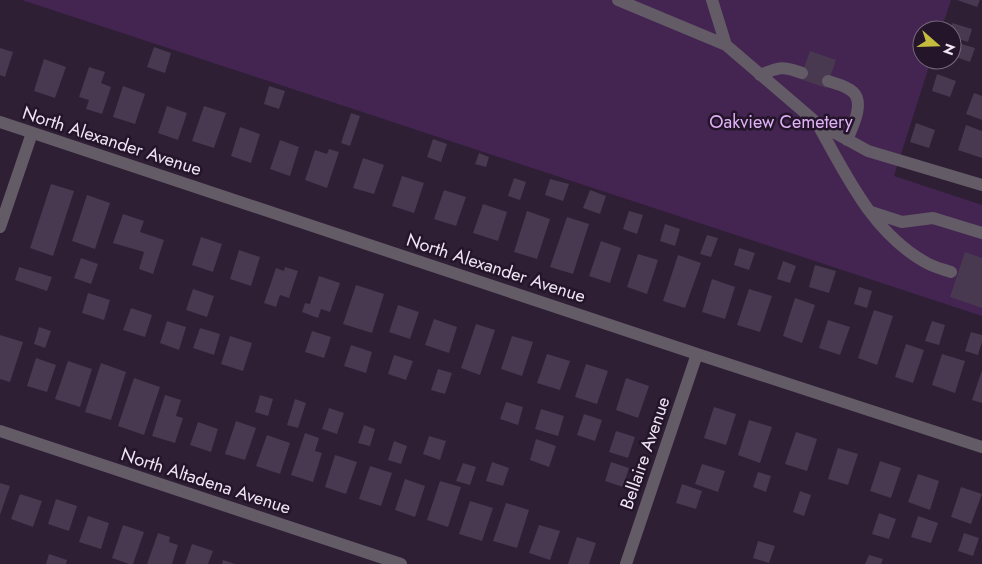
<svg xmlns="http://www.w3.org/2000/svg" width="982" height="564" viewBox="0 0 982 564" font-family="Jost,sans-serif">
  <style>
    .green { fill: #442551 }
    .building { fill: #483850 }
    .lines { fill: none; stroke-linecap: round; stroke-linejoin: round }
    .minor { stroke: #635b66; stroke-width: 12 }
    .labels { text-anchor: middle; dominant-baseline: central; stroke-width: 5; stroke-linejoin: round; paint-order: stroke }
    .park-label { font-size: 18px; fill: #e0b2f5; stroke: #24152b }
    .street-label { font-size: 18px; fill: #eee4f2; stroke: #24152b }
  </style>
  <rect width="100%" height="100%" fill="#2e1f35"/>
  <path class="green" d="M22,0H951L941,30H922V60H931L894,176L982,205V316Z"/>
  <path class="building" d="M957,0H980L977,7Z
    M952,23L972,29L968,42L952,37V30H950Z
    M958,43L975,48L970,62L953,56Z
    M154,47L171,53L165,73L147,67Z
    M0,48L13,52L5,77L0,75Z
    M810,51L836,60L826,88L800,79Z
    M44,59L66,67L55,98L34,91Z
    M89,67L105,72L101,83L111,87L102,114L86,109L89,100L79,97Z
    M937,74L956,81L950,97L932,91Z
    M123,86L145,94L135,124L113,117Z
    M269,86L285,91L279,109L264,104Z
    M974,93L982,96V120L966,114Z
    M167,106L187,113L178,140L158,133Z
    M204,106L226,113L214,148L192,141Z
    M351,113L360,116L350,146L341,143Z
    M916,123L935,130L929,148L910,142Z
    M966,125L982,131V158L958,150Z
    M240,127L260,134L251,163L231,156Z
    M433,139L447,144L441,162L427,157Z
    M280,140L299,147L290,176L270,169Z
    M329,149L339,152L327,188L305,180L315,150L327,154Z
    M479,153L489,157L486,167L475,164Z
    M363,158L384,165L374,194L353,188Z
    M402,176L424,183L414,213L392,206Z
    M514,178L526,182L520,200L508,196Z
    M550,179L569,184L563,201L545,195Z
    M51,184L74,191L53,256L30,248Z
    M444,190L466,197L456,226L434,219Z
    M590,190L606,196L600,214L583,208Z
    M87,195L110,203L95,249L72,241Z
    M483,204L507,212L498,241L473,233Z
    M527,211L550,219L537,259L514,252Z
    M629,211L643,215L637,234L623,229Z
    M123,214L144,221L140,232L164,240L153,274L139,269L144,252L113,243Z
    M567,217L589,224L573,274L550,267Z
    M665,224L680,229L675,246L660,241Z
    M707,235L718,238L711,257L700,254Z
    M201,237L222,244L213,272L192,265Z
    M601,241L621,248L610,283L589,276Z
    M739,248L755,253L749,270L734,265Z
    M239,250L260,257L251,286L230,279Z
    M965,252L982,258V308L950,297Z
    M638,254L658,260L647,294L627,287Z
    M678,255L701,263L685,308L663,301Z
    M81,258L98,264L91,284L74,278Z
    M783,261L796,266L790,283L777,279Z
    M815,265L836,271L829,293L809,287Z
    M19,267L52,277L47,291L15,280Z
    M285,267L298,271L289,298L280,295L276,307L264,303L276,268L284,271Z
    M319,276L340,283L330,312L321,309L318,318L302,312L305,303L310,304Z
    M712,279L735,287L725,319L702,312Z
    M356,285L384,294L372,333L343,324Z
    M859,287L872,291L867,308L854,304Z
    M193,289L214,296L207,317L186,310Z
    M749,289L772,296L760,332L737,325Z
    M88,293L110,300L104,320L82,313Z
    M795,298L815,305L802,343L783,336Z
    M398,305L419,312L410,339L389,332Z
    M131,308L152,315L145,337L123,330Z
    M874,310L893,316L877,365L858,358Z
    M434,319L457,327L449,353L425,345Z
    M828,320L850,327L840,355L819,348Z
    M167,321L186,327L179,350L160,343Z
    M932,321L945,325L939,345L925,341Z
    M476,324L495,330L480,375L461,368Z
    M39,327L51,331L45,348L34,344Z
    M200,328L220,334L214,355L193,348Z
    M312,331L331,337L324,358L305,352Z
    M971,332L982,335V342L978,355L965,351Z
    M0,335L23,342L10,382L0,379Z
    M230,336L252,343L243,371L221,364Z
    M512,336L533,342L522,376L501,369Z
    M906,344L924,350L913,383L895,377Z
    M351,345L372,352L366,373L344,366Z
    M547,354L570,361L560,390L537,383Z
    M942,354L965,361L955,393L932,385Z
    M394,355L413,361L406,380L388,374Z
    M36,358L56,365L47,392L27,386Z
    M68,361L92,369L80,407L55,399Z
    M101,363L126,372L111,420L85,412Z
    M586,364L608,371L597,404L575,397Z
    M438,369L452,373L445,394L431,390Z
    M982,370V403L972,400Z
    M134,378L160,387L144,435L118,426Z
    M626,378L649,386L638,418L616,410Z
    M165,395L181,400L176,416L183,418L175,443L152,436Z
    M260,395L273,399L268,416L255,412Z
    M295,399L306,403L298,428L287,425Z
    M506,402L523,407L518,425L500,419Z
    M714,407L736,414L726,445L704,438Z
    M329,408L344,413L337,434L322,429Z
    M541,409L564,416L558,436L535,429Z
    M584,414L602,420L595,441L577,435Z
    M749,420L772,427L760,463L738,455Z
    M236,421L256,428L245,460L225,454Z
    M198,422L218,429L211,452L190,445Z
    M364,425L375,429L370,446L358,443Z
    M616,431L635,437L628,458L609,452Z
    M796,432L817,439L807,471L785,464Z
    M305,433L319,438L315,451L322,453L313,482L291,475Z
    M267,435L290,443L280,474L256,466Z
    M429,436L446,441L440,460L423,454Z
    M536,439L556,446L549,467L530,460Z
    M394,441L407,446L401,464L388,460Z
    M838,448L858,454L848,485L828,479Z
    M335,455L357,462L346,494L325,487Z
    M880,461L901,468L891,498L870,491Z
    M492,462L509,468L503,486L486,481Z
    M611,462L629,468L623,487L605,481Z
    M463,463L476,467L470,485L456,481Z
    M702,464L725,471L718,492L695,484Z
    M370,466L392,473L381,506L359,499Z
    M758,472L771,476L766,492L753,487Z
    M918,474L939,481L930,510L908,502Z
    M405,479L425,486L415,517L395,510Z
    M440,481L461,487L448,527L427,520Z
    M0,483L10,486L0,515Z
    M682,484L702,491L696,509L676,503Z
    M961,487L982,494L971,524L951,517Z
    M800,491L811,495L804,516L793,512Z
    M20,494L42,501L33,527L11,519Z
    M56,499L77,506L69,531L48,524Z
    M470,501L493,508L482,541L459,534Z
    M506,503L529,510L517,548L493,541Z
    M879,513L896,519L889,539L872,534Z
    M88,516L109,523L101,549L79,542Z
    M918,516L938,523L931,543L911,537Z
    M123,525L144,532L133,564H129L112,558Z
    M539,525L560,531L550,560L529,553Z
    M158,533L170,537L169,542L178,545L172,564H147Z
    M964,533L979,538L973,556L958,551Z
    M577,537L596,543L589,564H568Z
    M758,541L775,546L769,563L753,558Z
    M192,544L213,551L208,564H185Z
    M49,554L67,560L66,564H46Z
    M869,555L883,559L881,564H865Z
    M223,560L235,564H222Z"/>
  <g class="lines">
    <path class="minor" d="M618,0L726,45
      M712,0L726,45L817,123L868,151L982,185
      M760,75C780,67 782,66 802,73
      M828,81C837,84 847,86 853,92C865,103 852,128 847,140
      M0,122L697,354L982,447
      M817,123C846,175 872,232 925,262C933,267 942,269 951,272
      M871,212L902,222L933,218L982,233
      M0,227L32,133
      M0,431L401,564
      M626,564L697,354"/>
  </g>
  <g class="labels">
    <g class="park-label">
      <text x="781" y="122">Oakview Cemetery</text>
    </g>
    <g class="street-label">
      <text transform="translate(112 141) rotate(18)">North Alexander Avenue</text>
      <text transform="translate(496 268) rotate(18)">North Alexander Avenue</text>
      <text transform="translate(645 453) rotate(-71)">Bellaire Avenue</text>
      <text transform="translate(206 481) rotate(18)">North Altadena Avenue</text>
    </g>
  </g>
  <g transform="translate(937 45) rotate(110)"><circle r="24" fill="#24152b" stroke="#75687b"/>
  <path d="M0-4L9 19L0 12L-9 19Z" fill="#c5bc3d"/>
  <text y="-8" font-size="14" font-weight="bold" text-anchor="middle" fill="#eee4f2">N</text>
  </g>
</svg>
